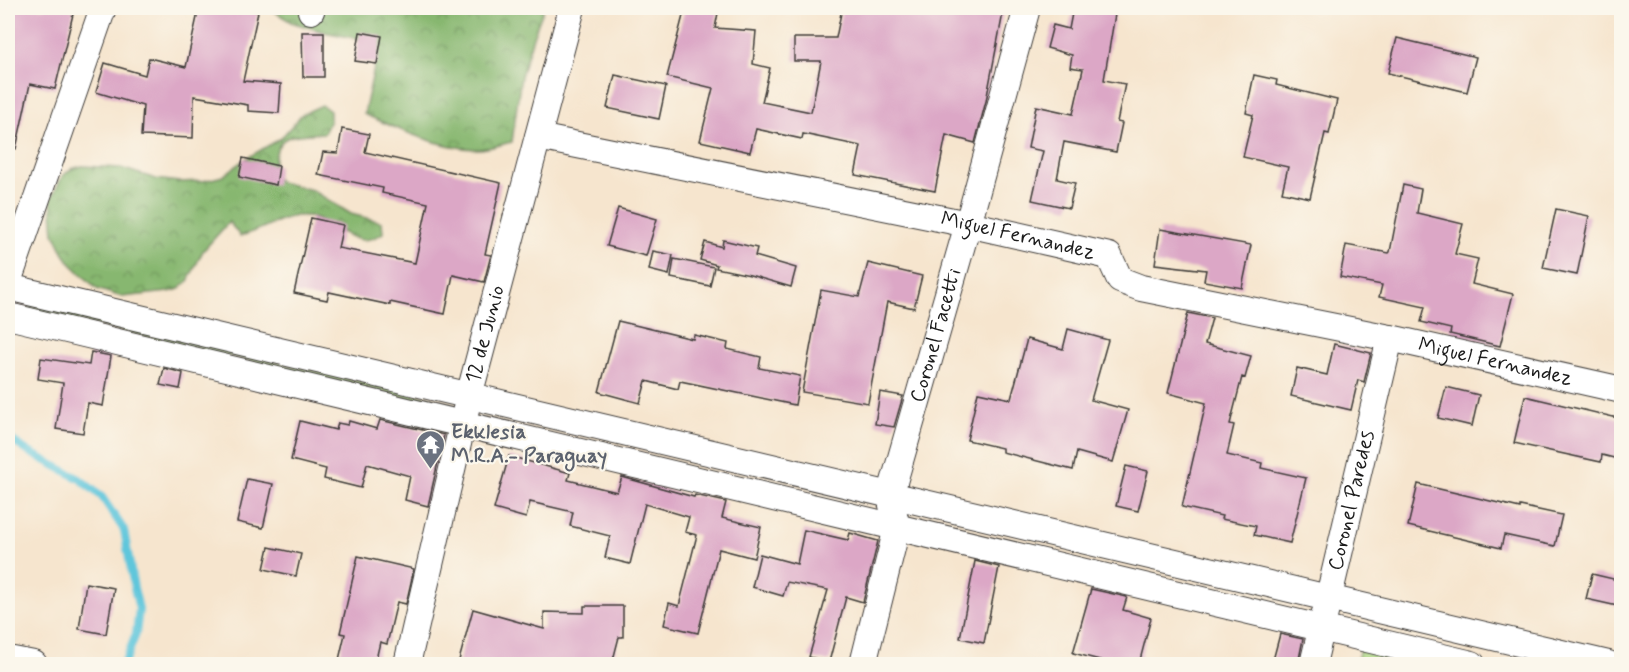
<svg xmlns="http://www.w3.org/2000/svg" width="1629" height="672" viewBox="0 0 1629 672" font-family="Mynerve,sans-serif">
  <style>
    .grass { fill: url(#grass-tufts); stroke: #63794f; stroke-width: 1.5 }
    .forest { fill: url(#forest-crowns); stroke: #526a46; stroke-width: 1.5 }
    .park { fill: #aad682; stroke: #63794f; stroke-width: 1.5 }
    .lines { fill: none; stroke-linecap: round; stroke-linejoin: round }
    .stream { stroke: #5ec6db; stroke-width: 8 }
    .building { fill: #dca7c6 }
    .minor-casing { stroke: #3d3a37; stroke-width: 28 }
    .minor { stroke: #fff; stroke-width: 26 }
    .labels { text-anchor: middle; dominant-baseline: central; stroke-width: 4.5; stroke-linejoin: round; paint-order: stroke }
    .street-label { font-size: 21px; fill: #1c1c1c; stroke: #fbf7ec }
    .worship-label { font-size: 21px; font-weight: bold; fill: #5b616d; stroke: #fbf7ec; text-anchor: start }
  </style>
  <defs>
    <pattern id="grass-tufts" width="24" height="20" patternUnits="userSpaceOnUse" patternTransform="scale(1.5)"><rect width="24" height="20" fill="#aad682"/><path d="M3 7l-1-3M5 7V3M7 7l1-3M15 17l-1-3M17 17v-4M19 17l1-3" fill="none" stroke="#92b770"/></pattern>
    <pattern id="forest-crowns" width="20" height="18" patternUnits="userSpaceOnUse" patternTransform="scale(1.5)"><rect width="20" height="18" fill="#87b770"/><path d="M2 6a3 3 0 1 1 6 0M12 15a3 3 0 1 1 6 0" fill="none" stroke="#6e945b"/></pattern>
  </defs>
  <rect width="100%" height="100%" fill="#fbf7ec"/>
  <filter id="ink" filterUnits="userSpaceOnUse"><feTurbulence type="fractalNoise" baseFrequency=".0167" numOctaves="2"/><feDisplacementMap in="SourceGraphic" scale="12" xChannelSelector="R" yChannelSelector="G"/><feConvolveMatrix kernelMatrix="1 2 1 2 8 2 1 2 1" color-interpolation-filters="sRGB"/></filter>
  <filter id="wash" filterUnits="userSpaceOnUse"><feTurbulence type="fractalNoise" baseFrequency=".008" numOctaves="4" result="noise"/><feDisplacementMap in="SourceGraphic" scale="24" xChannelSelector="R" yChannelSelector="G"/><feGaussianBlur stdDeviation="1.35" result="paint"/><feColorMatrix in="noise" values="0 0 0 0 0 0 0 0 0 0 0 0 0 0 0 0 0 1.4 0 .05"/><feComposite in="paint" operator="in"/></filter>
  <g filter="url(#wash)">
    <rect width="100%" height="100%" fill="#f6e5ce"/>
    <path class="grass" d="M29,304L435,399L436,403L433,404L29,309Z"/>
    <path class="forest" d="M269,8H544L534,34L521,76L512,142C501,144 487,150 476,149C439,148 397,129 364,114L381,36L359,39L324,32L291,22Z
      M322,105L330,111V121L324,133C287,136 275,132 273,174L280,182L312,190L351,214L382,222L383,233C356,252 341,226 316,218C288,209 266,230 240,236L229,222L203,251L188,281L179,289L169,292L122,297L97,289L71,264L64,254L54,233L51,199L62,177L71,169L82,166L121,168L156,179L179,182L203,181L223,176L242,161L281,138L302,114Z"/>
    <path class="park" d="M1363,637L1474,664H1356Z"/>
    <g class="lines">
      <path class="stream" d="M13,441L29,452L80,479L102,497L124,530L134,588L139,609L136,634L124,664"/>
    </g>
    <g id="blocks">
      <path class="building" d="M15,8H61L74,10L55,89L30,84L16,149L8,148V41Z
        M199,8H239L258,12L243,81L281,84L279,113L248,111V105L194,96L193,138L141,136L143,106L96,92L105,63L145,75L149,58L186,67Z
        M685,8H719L715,28L756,31L753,64L770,68L762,102L811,112L821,61H794V38H836L842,8H1004L986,101L975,143L946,135L935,191L855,175L861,146L803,134L802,139L756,129L750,152L700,141L713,88L667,77Z
        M1073,8H1116L1104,80L1125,84L1117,122L1122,123L1116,152L1064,142L1057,179L1075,183L1069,208L1032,200L1043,151L1028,148L1036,106L1073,114L1083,69L1070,67L1072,55L1047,48L1053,25L1069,29Z
        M302,32H324V77H303Z
        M360,32L382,36L377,64L355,61Z
        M1397,38L1476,57L1467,92L1388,73Z
        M615,75L666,86L659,119L607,108Z
        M1254,75L1277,80L1276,85L1337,100L1329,134L1325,133L1310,198L1282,192L1288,167L1243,157L1253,115L1246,113Z
        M342,129L369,134L365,152L501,183L485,254L491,255L484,282L453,275L445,314L390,302V305L329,292L327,300L294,293L311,218L343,225L338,248L415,263L428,203L382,193L383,188L318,175L323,152L338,153Z
        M243,158L279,166L276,185L239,177Z
        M1403,185L1421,189L1417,213L1463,224L1455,254L1478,259L1472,284L1513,294L1500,346L1450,334L1451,329L1421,322L1425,307L1379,297L1382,285L1340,277L1346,245L1389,253L1390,252Z
        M618,208L657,219L646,256L607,246Z
        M1556,209L1589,216L1577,275L1543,268Z
        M1160,229L1251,245L1242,288L1204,281L1206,270L1155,264Z
        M723,240L757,248L755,256L796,268L791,287L750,275L716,268L717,265L700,260L705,242L722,247Z
        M653,251L673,255L669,275L649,270Z
        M674,259L714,267L710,286L671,278Z
        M868,263L922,276L914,308L887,302L868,403L802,392L821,290L859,297Z
        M1188,313L1212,318L1205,344L1251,356L1245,378L1242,377L1230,424L1234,425L1227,455L1262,463L1261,468L1306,478L1290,543L1254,535L1256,526L1221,519L1222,516L1182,507L1206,403L1168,393Z
        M618,321L693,339L694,335L728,343L727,349L761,357L759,368L800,376L795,405L680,381L678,389L646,381L640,403L599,392Z
        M1068,329L1108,340L1091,400L1128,410L1113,462L1077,452L1073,470L1002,452V448L967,440L978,392L1011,399L1027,339L1063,349Z
        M1334,344L1371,353L1364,382L1358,380L1351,410L1291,396L1297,368L1327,375Z
        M91,352L111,356L103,406L88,403L83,433L56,429L63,383L38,379L41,358L89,365Z
        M164,368L183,373L180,389L160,385Z
        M1446,387L1479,395L1472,426L1438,418Z
        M880,392L903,396L894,427L875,424Z
        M1525,396L1622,419V460L1602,455L1601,462L1514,443Z
        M380,420L444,435L428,506L405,500L410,476L367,464L361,488L324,479L326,469L291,460L300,421L336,430L338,423L348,425L349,421L377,429Z
        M509,456L570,473L568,480L617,492L622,477L694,497L695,495L726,502L722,518L761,527L754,558L719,549L698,633L664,625L669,603L679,606L697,535L685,532L689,517L645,504L630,564L605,558L610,536L570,526L573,512L530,502L526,518L494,509Z
        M1126,466L1148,471L1138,511L1116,506Z
        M247,479L273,484L263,528L237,522Z
        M1418,484L1520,508V506L1562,515L1555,546L1504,535L1501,548L1408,526Z
        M804,530L848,540L850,533L878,541L863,602L846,597L829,662L809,657L828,590L787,582L783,596L752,587L760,554L797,564Z
        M269,547L301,554L296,576L264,569Z
        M358,556L414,569L406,604L397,602L387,644L380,642L375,664H338L345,634L340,633Z
        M975,561L999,567L984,643L960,638Z
        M1592,574L1622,581V607L1586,599Z
        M86,583L114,588L106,634L79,629Z
        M1091,589L1127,597L1123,610L1151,618L1139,664H1115L1073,653Z
        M584,606H623V637H619L612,664H458L473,609L544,629V612L584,613Z
        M1280,634L1303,639L1298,664H1272Z"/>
    </g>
  </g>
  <g filter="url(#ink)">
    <use href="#blocks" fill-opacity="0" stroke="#3d3a37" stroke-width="1.5"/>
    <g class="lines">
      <defs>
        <g id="minor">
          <path d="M311,11L312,8"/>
          <path id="s1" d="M538,137L968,224L1109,256L1120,280L1141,288L1390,338L1622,390"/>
          <path d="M8,282L103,8"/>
          <path d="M8,287L1608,664"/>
          <path d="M8,316L1472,664"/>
          <path d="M8,659L34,664"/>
          <path id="s2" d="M407,664L469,396L572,8"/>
          <path id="s3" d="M863,664L897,528L890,496L968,224L1027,8"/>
          <path id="s4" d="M1313,664L1390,338"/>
        </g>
      </defs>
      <use href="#minor" class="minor-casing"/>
      <use href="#minor" class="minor"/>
    </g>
  </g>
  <defs>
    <symbol id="temple-pin" viewBox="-11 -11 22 30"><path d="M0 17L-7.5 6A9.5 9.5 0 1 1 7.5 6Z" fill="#6b7280" stroke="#fbf7ec"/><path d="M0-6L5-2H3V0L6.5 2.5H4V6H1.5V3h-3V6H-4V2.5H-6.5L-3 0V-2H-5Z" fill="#fff"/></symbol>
  </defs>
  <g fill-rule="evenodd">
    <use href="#temple-pin" x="414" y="428" width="33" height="45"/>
  </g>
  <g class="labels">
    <g class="street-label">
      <text stroke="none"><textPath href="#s1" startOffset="490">Miguel Fernandez</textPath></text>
      <text stroke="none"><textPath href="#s2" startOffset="339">12 de Junio</textPath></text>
      <text stroke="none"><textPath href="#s3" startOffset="340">Coronel Facetti</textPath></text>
      <text stroke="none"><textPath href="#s1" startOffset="994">Miguel Fernandez</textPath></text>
      <text stroke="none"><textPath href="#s4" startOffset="168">Coronel Paredes</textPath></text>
    </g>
    <g class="worship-label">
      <text x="451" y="432">Ekklesia<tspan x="451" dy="24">M.R.A.- Paraguay</tspan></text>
    </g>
  </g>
  <rect width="1629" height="672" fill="none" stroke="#fbf7ec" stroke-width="30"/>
</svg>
